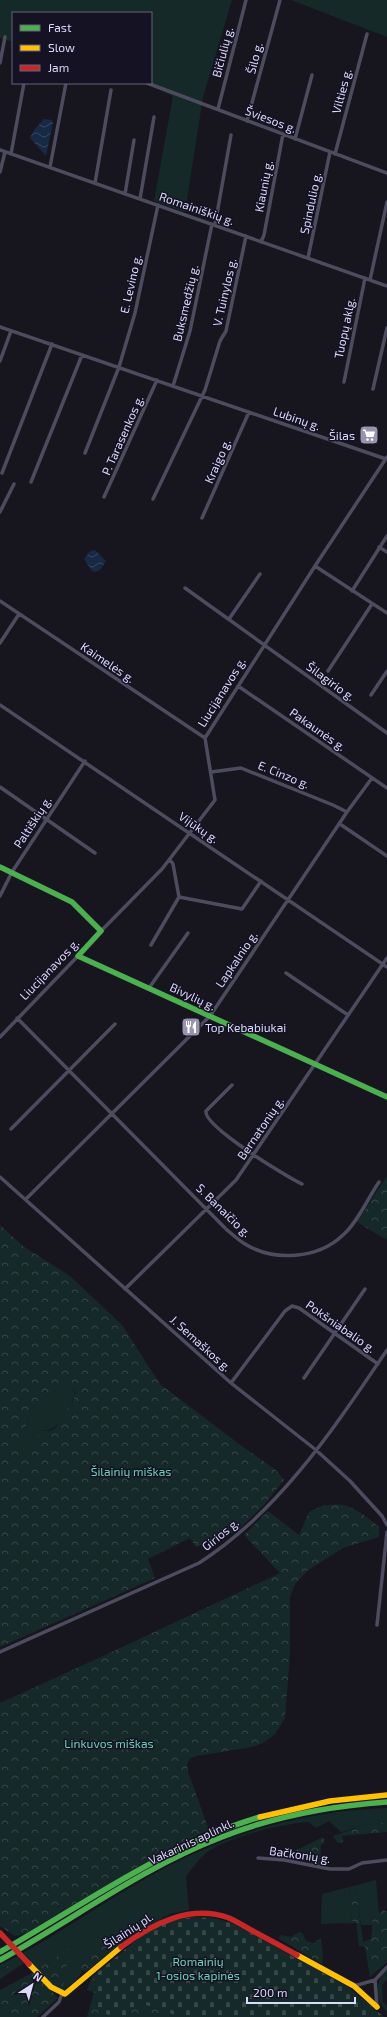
<svg xmlns="http://www.w3.org/2000/svg" width="387" height="2017" viewBox="0 0 387 2017" font-family="'Exo 2',sans-serif">
  <style>
    .green { fill: #162929 }
    .forest { fill: url(#forest-crowns); fill-rule: evenodd }
    .cemetery { fill: url(#cemetery-stones) }
    .water { fill: url(#water-waves) }
    .lines { fill: none; stroke-linecap: round; stroke-linejoin: round }
    .street { stroke: #4d4c5e; stroke-width: 3.5 }
    .fast { stroke: #4caf50; stroke-width: 5.5 }
    .slow { stroke: #ffc107; stroke-width: 5.5 }
    .jam { stroke: #c62828; stroke-width: 5.5 }
    .jam-bridge { stroke: #c62828; stroke-width: 5.5 }
    .labels { text-anchor: middle; dominant-baseline: central; stroke-width: 3; stroke-linejoin: round; paint-order: stroke }
    .street-label { font-size: 12px; fill: #dcd9fa; stroke: #141223 }
    .poi-label { font-size: 12px; fill: #dcd9fa; stroke: #141223; text-anchor: end }
    .park-label { font-size: 12px; fill: #6fd0b5; stroke: #141223 }
  </style>
  <defs>
    <pattern id="forest-crowns" width="20" height="18" patternUnits="userSpaceOnUse"><rect width="20" height="18" fill="#162929"/><path d="M2 6a3 3 0 1 1 6 0M12 15a3 3 0 1 1 6 0" fill="none" stroke="#374749"/></pattern>
    <pattern id="cemetery-stones" width="16" height="16" patternUnits="userSpaceOnUse"><rect width="16" height="16" fill="#162929"/><path d="M2 7V4a2 2 0 0 1 4 0v3zM10 15v-3a2 2 0 0 1 4 0v3z" fill="#374749"/></pattern>
    <pattern id="water-waves" width="16" height="10" patternUnits="userSpaceOnUse"><rect width="16" height="10" fill="#172944"/><path d="M0 5q4-4 8 0t8 0" fill="none" stroke="#384760"/></pattern>
  </defs>
  <rect width="100%" height="100%" fill="#17161f"/>
  <path class="green" d="M0,0H232L203,97L185,212L154,201L173,96L144,83H151V13H13V42L0,38Z
    M291,0H387V37Z
    M65,1386C72,1387 74,1389 75,1396C67,1409 59,1434 41,1430L39,1433L31,1457L27,1459L23,1455L21,1447L30,1410L40,1400Z
    M387,1808V1822L362,1826L341,1832L329,1821L316,1828L309,1822C285,1823 221,1838 204,1855C197,1861 192,1869 186,1876L189,1910L170,1914L132,1935L133,1929L80,1970L82,1972L76,1980L63,1990L55,1988L24,1954L18,1957L21,1960L0,1970V1965C55,1938 105,1900 159,1871C232,1832 304,1811 387,1808Z
    M376,1880L379,1914L373,1918V1925H361L356,1891L349,1888L352,1920H356V1923L321,1924L322,1894Z
    M387,1968V1979L382,1985L383,2002L387,2006V2012C374,1999 375,1981 387,1968Z"/>
  <path class="forest" d="M387,1176V1240L357,1222Z
    M0,1225L23,1246L70,1276L122,1325L160,1384L239,1444L276,1470L284,1480L263,1506L238,1530L196,1547L190,1538L148,1559L155,1578L0,1647ZM65,1386C85,1389 71,1403 64,1414C61,1418 58,1426 54,1429C49,1432 46,1431 42,1430L39,1432L31,1457L27,1458L23,1455L21,1447L30,1410L40,1400Z
    M324,1505C330,1505 338,1504 344,1505C354,1507 371,1520 379,1527V1537L343,1548L307,1571L295,1584L290,1597V1654L285,1718L275,1734L263,1743L252,1747L197,1756L190,1758L187,1765L188,1772L209,1830L163,1852L24,1934L15,1936L0,1926V1703L103,1656L280,1573L244,1535L268,1511L299,1535L309,1512Z
    M387,1822V1832L342,1836L343,1843H338L333,1836L362,1826Z
    M323,1837L325,1843L321,1844L320,1866L303,1860L275,1856L299,1849Z
    M349,1888L356,1891L363,1942L371,1939L373,1918L383,1910L387,1912V1962L370,1977L365,1947L359,1946L356,1921H352Z
    M131,1928L133,1929L132,1935L86,1971L80,1970L83,1956L106,1940Z
    M299,1932L302,1933L306,1941L313,1943L321,1938L323,1959L322,1964L279,1939L280,1935L291,1937Z
    M70,1948L63,1986L59,1988L41,1967Z
    M21,1960L24,1963L0,1979V1970Z
    M34,1972L58,1998L37,2017H0V1990Z
    M92,1977L95,1984L97,2007L111,2017H87L94,1992L87,1990Z
    M138,2002L175,2015V2017H127Z"/>
  <path class="cemetery" d="M193,1917L214,1918L234,1924L348,1987L384,2017H175V2015L138,2002L127,2017H111L97,2007L95,1984L92,1977L145,1933L169,1921Z"/>
  <path class="water" d="M44,119L52,120L53,122L46,156L30,138L34,130Z
    M95,550L106,561L100,570L95,572L92,571L84,559L90,551Z"/>
  <g class="lines">
    <path class="street" d="M0,63L5,37
      M147,83L387,173
      M218,109L246,0
      M247,121L280,0
      M295,139L312,75
      M0,150L387,286
      M11,154L24,83
      M335,154L367,34
      M50,167L66,83
      M0,172L5,152
      M95,183L111,90
      M125,194L134,140
      M140,199L154,117
      M215,225L231,135
      M261,242L264,235L283,134
      M308,258L330,152
      M370,280L387,202
      M0,327L386,459
      M0,361L11,331
      M344,382L365,278
      M173,386L190,331L212,224
      M373,389L387,328
      M85,453L119,367L135,313L158,205
      M2,473L52,344
      M31,482L82,355
      M104,497L157,380
      M153,499L205,390L220,341L226,331L246,236
      M0,512L14,484
      M202,518L249,412
      M379,547L387,552
      M315,566L387,613
      M185,588L387,733
      M352,591L387,536
      M0,601L205,738
      M229,619L260,574
      M0,643L19,614
      M328,671L372,604
      M238,686L387,788
      M371,695L387,671
      M0,705L387,967
      M211,772L241,768L333,805L347,812
      M0,787L95,853
      M340,824L387,856
      M0,896L12,872L85,761
      M179,897L242,909L261,881
      M101,931L162,869L215,800L205,738L315,566L387,457
      M151,945L179,897L173,864L170,860
      M286,973L348,1015
      M149,988L188,933
      M17,1018L226,1229C232,1234 238,1240 245,1244C274,1262 318,1259 343,1235C357,1223 368,1198 379,1182
      M0,1037L78,956
      M232,1085L206,1111C203,1126 287,1177 302,1184
      M11,1129L115,1024
      M0,1177L231,1383L316,1450L350,1481L382,1516L387,1525
      M26,1199L210,1016L347,812L372,778
      M125,1289L236,1180L387,958
      M304,1378L365,1289
      M231,1383L285,1311L292,1306L299,1308L378,1364
      M377,1625L387,1532
      M0,1652L199,1563C280,1511 334,1428 387,1350
      M258,1858L284,1860L330,1869H349L362,1863L387,1860
      M375,1980L387,1967
      M354,1986L375,1980L377,2007
      M43,2017L59,2002L62,1994"/>
    <path class="fast" d="M0,867L72,902L101,931L78,956L387,1097
      M0,1952C85,1904 165,1845 260,1817
      M0,1960C74,1919 143,1867 222,1837C275,1816 330,1806 387,1802"/>
    <path class="slow" d="M260,1817L330,1801L387,1795
      M297,1955L354,1986L377,2007
      M29,1964L51,1987L65,1994L121,1947"/>
    <path class="jam" d="M121,1947C152,1924 190,1904 229,1918C236,1921 244,1926 251,1930C266,1938 281,1946 297,1955"/>
    <path class="jam-bridge" d="M0,1933L29,1964"/>
  </g>
  <defs>
    <symbol id="supermarket-square" viewBox="-11 -11 22 22"><rect x="-9" y="-9" width="18" height="18" rx="4" fill="#9795ad" stroke="#141223"/><path d="M-6-5.5h2.5l.6 2H6L4.5 2H-2.5L-4.4-4H-6ZM-1.5 3.2a1.3 1.3 0 1 0 .1 0ZM3 3.2a1.3 1.3 0 1 0 .1 0Z" fill="#fff"/></symbol>
    <symbol id="restaurant-square" viewBox="-11 -11 22 22"><rect x="-9" y="-9" width="18" height="18" rx="4" fill="#9795ad" stroke="#141223"/><path d="M-5-6h1v4h1v-4h1v4h1v-4h1v5L-1.5 .5V6h-2V.5L-5-1ZM5-6V6H3V1.5H1.5Q1.5-4 5-6Z" fill="#fff"/></symbol>
  </defs>
  <g fill-rule="evenodd">
    <use href="#supermarket-square" x="358" y="424" width="22" height="22"/>
    <use href="#restaurant-square" x="180" y="1016" width="22" height="22"/>
  </g>
  <g class="labels">
    <g class="street-label">
      <text transform="translate(222 52) rotate(-75)">Bičiulių g.</text>
      <text transform="translate(254 58) rotate(-75)">Šilo g.</text>
      <text transform="translate(341 91) rotate(-75)">Vilties g.</text>
      <text transform="translate(271 119) rotate(21)">Šviesos g.</text>
      <text transform="translate(263 186) rotate(-79)">Kiaunių g.</text>
      <text transform="translate(310 203) rotate(-78)">Spindulio g.</text>
      <text transform="translate(197 208) rotate(19)">Romainiškių g.</text>
      <text transform="translate(130 284) rotate(-77)">E. Levino g.</text>
      <text transform="translate(224 292) rotate(-77)">V. Tuinylos g.</text>
      <text transform="translate(185 303) rotate(-77)">Buksmedžių g.</text>
      <text transform="translate(344 328) rotate(-78)">Tuopų aklg.</text>
      <text transform="translate(297 418) rotate(19)">Lubinų g.</text>
      <text transform="translate(122 435) rotate(-66)">P. Tarasenkos g.</text>
      <text transform="translate(217 461) rotate(-66)">Kraigo g.</text>
      <text transform="translate(108 662) rotate(34)">Kaimelės g.</text>
      <text transform="translate(331 681) rotate(36)">Šilagirio g.</text>
      <text transform="translate(221 692) rotate(-58)">Liucijanavos g.</text>
      <text transform="translate(318 729) rotate(35)">Pakaunės g.</text>
      <text transform="translate(284 774) rotate(22)">E. Cinzo g.</text>
      <text transform="translate(32 822) rotate(-57)">Paltiškių g.</text>
      <text transform="translate(199 827) rotate(34)">Vijūkų g.</text>
      <text transform="translate(236 959) rotate(-56)">Lapkalnio g.</text>
      <text transform="translate(49 969) rotate(-46)">Liucijanavos g.</text>
      <text transform="translate(193 996) rotate(25)">Bivylių g.</text>
      <text transform="translate(260 1128) rotate(-56)">Bernatonių g.</text>
      <text transform="translate(224 1210) rotate(44)">S. Banaičio g.</text>
      <text transform="translate(341 1326) rotate(35)">Pokšniabalio g.</text>
      <text transform="translate(201 1343) rotate(42)">J. Semaškos g.</text>
      <text transform="translate(220 1534) rotate(-39)">Girios g.</text>
      <text transform="translate(191 1841) rotate(-25)">Vakarinis aplinkl.</text>
      <text transform="translate(300 1854) rotate(8)">Bačkonių g.</text>
      <text transform="translate(128 1930) rotate(-33)">Šilainių pl.</text>
    </g>
    <g class="poi-label">
      <text x="355" y="435">Šilas</text>
      <text x="205" y="1027" text-anchor="start">Top Kebabiukai</text>
    </g>
    <g class="park-label">
      <text x="131" y="1471">Šilainių miškas</text>
      <text x="109" y="1743">Linkuvos miškas</text>
      <text x="198" y="1961">Romainių<tspan x="198" dy="14">1-osios kapinės</tspan></text>
    </g>
  </g>
  <rect x="12" y="12" width="140" height="72" fill="#141223" stroke="#646279"/>
  <rect x="20" y="25" width="20" height="6" fill="#4caf50" stroke="#646279"/>
  <text x="48" y="32" font-size="12" fill="#dcd9fa">Fast</text>
  <rect x="20" y="45" width="20" height="6" fill="#ffc107" stroke="#646279"/>
  <text x="48" y="52" font-size="12" fill="#dcd9fa">Slow</text>
  <rect x="20" y="65" width="20" height="6" fill="#c62828" stroke="#646279"/>
  <text x="48" y="72" font-size="12" fill="#dcd9fa">Jam</text>
  <g transform="translate(32 1985) rotate(36)" stroke="#141223" stroke-width="3" paint-order="stroke">
  <path d="M0-3L7 15L0 10L-7 15Z" fill="#dcd9fa"/>
  <text y="-6" font-size="11" font-weight="bold" text-anchor="middle" fill="#dcd9fa">N</text>
  </g>
  <path d="M247 1997v6h108v-6" fill="none" stroke="#dcd9fa" stroke-width="2"/>
  <text x="253" y="1997" font-size="12" fill="#dcd9fa" stroke="#141223" stroke-width="3" paint-order="stroke">200 m</text>
</svg>
